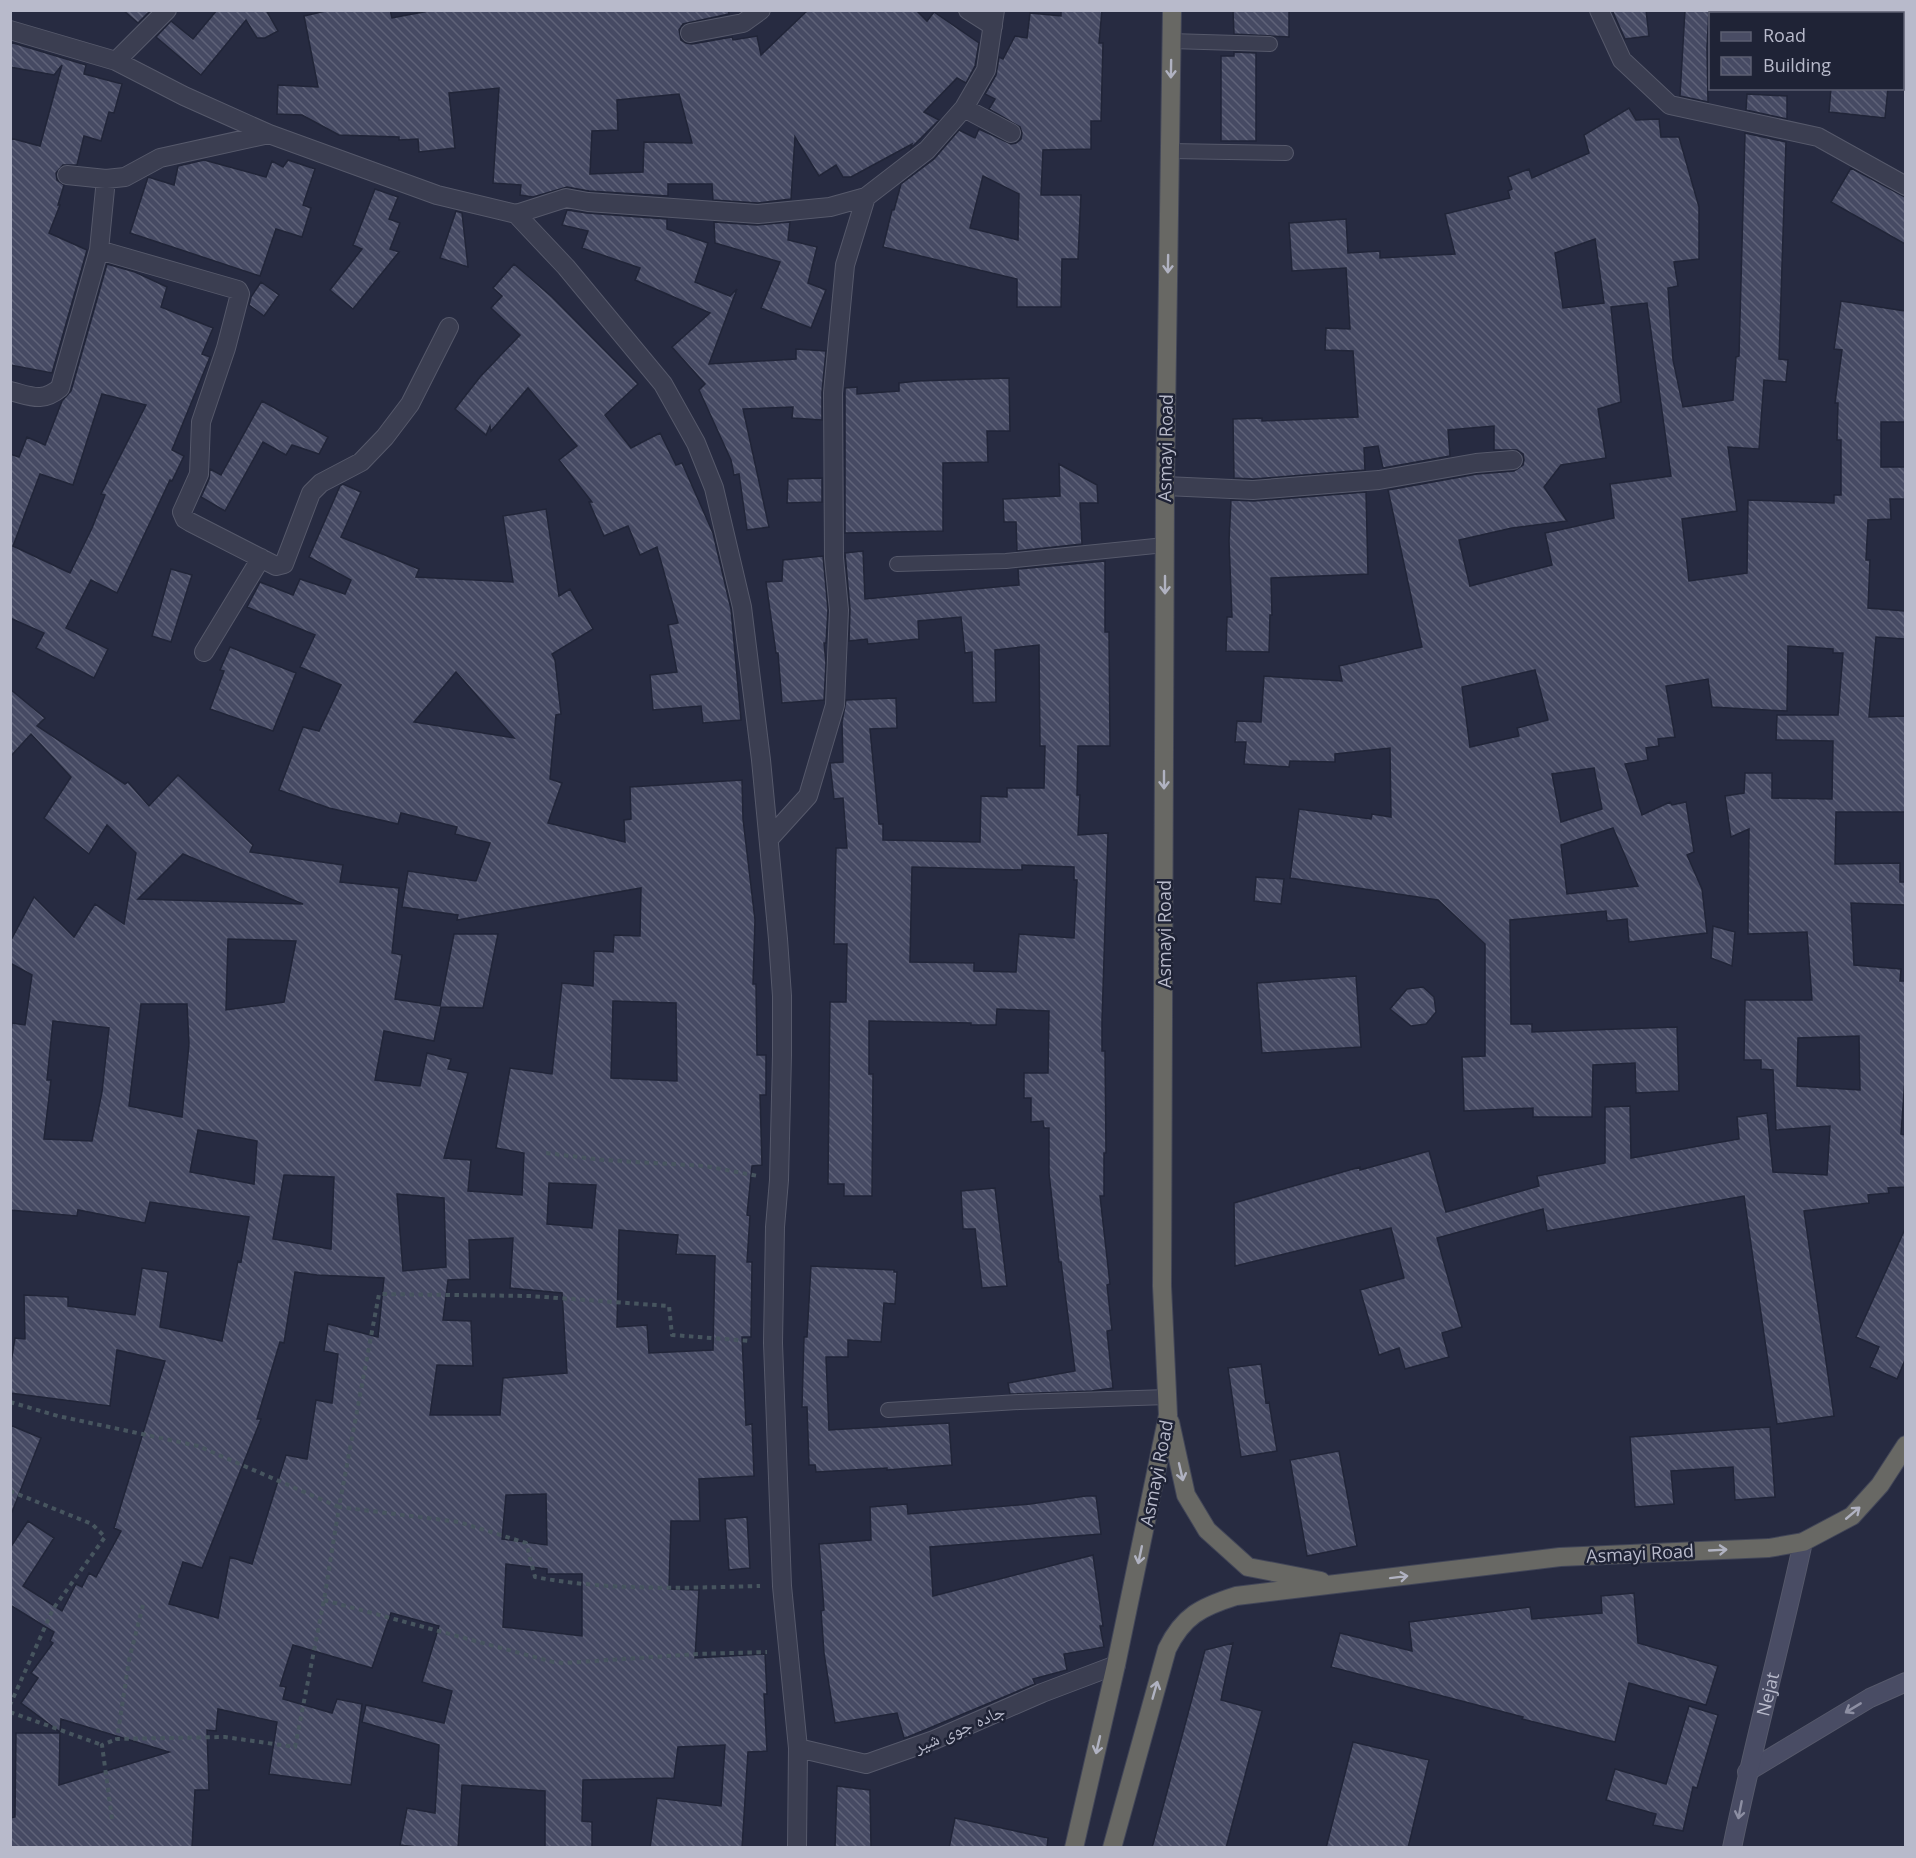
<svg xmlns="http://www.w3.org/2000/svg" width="1916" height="1858" viewBox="0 0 1916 1858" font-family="'Open Sans','Noto Naskh Arabic',sans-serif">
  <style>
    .building { fill: url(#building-back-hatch); stroke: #212538; stroke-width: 1.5; fill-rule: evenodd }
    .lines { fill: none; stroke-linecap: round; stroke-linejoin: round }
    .service-casing { stroke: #56596b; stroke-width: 16 }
    .minor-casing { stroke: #56596b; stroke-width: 20 }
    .secondary-casing { stroke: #56596b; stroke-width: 20 }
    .trunk-casing { stroke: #424658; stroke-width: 20 }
    .path { stroke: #47555f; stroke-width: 4; stroke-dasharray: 4.5 4.5; stroke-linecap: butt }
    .service { stroke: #3b3e51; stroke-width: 14 }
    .minor { stroke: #3b3e51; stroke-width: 18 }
    .secondary { stroke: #494c64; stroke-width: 18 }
    .trunk { stroke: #686864; stroke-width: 18 }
    .oneway { stroke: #b0b2c1 }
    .oneway2 { stroke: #8c8ea2 }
    .labels { text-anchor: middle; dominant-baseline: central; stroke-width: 5; stroke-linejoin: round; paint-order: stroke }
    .street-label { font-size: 18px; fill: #b8bacb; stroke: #1f2336 }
  </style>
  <defs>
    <pattern id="building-back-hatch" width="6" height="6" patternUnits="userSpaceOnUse" patternTransform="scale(1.5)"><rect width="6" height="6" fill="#464a63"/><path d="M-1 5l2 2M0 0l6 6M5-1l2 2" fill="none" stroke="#5f6278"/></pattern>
  </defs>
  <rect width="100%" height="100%" fill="#272b41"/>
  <path class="building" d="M123,10H151L138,23Z
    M217,10H266L278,31L265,38H257L246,20L201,75L156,37L171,21L193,39Z
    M330,10H390L392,18L434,10H728L729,14L683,24L679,30L681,40L686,43L692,44L732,37L733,40L757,36L761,55L808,10H916L927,21L934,12L979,43L975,66L966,83L957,78L924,112L939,120L911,148L912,144L851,177H843L836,165L819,176L795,137L791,199L758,203L713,200L712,184H668V196L589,191L567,187L533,197L520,195L521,185L493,183L499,88L449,93L455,148L419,152L418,139L399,140V137L339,135L302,115L277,114L278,85L318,87L304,16ZM679,94L692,143L644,142L643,172L590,174L592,131L618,130L617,100Z
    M1061,10H1102L1099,43H1103L1101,121H1091V149L1043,150L1041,195H1081L1078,259H1062L1061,307H1017V279L883,247L892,210H894L901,184L934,159L959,130L975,138L979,129L1011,144L1016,143L1021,139L1022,133L1020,127L989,109L995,99L985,94L996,75L999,57L1003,59L1015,36L1027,38L1030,13L1061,16ZM983,176L1019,194L1018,240L970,228Z
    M1233,10H1289V37L1234,34Z
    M1612,10H1646L1649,36L1625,39Z
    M1685,10H1709L1707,48L1708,102L1680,96Z
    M10,42L86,65L84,74L122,84L114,113L109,112L101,141L84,136L77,165H63L56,173L57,180L64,185L58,205H60L49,233L87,250L52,373L10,365V138L40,146L62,65L54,75L10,67Z
    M1234,52L1256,53V141H1221V56H1234Z
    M1831,88H1888L1885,118L1829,112Z
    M1747,94L1787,96V119L1746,110Z
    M1629,108L1636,120L1659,119L1661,137H1679L1699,207V259L1674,262L1678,286L1668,288L1673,360L1683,407L1733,400L1736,357L1739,356L1745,133L1786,142L1779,359L1788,360L1786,382L1764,380L1759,449L1728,447L1737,511L1682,519L1689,581L1747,573L1748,500L1834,503V495H1841V440H1837L1838,403H1835L1842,350L1834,349L1841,301L1905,311V422H1881V467H1905V499H1890L1891,519L1868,520L1866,560H1870L1868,608L1905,611V639L1876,637L1869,717L1905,716V812H1836L1835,864L1900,863V882H1905V905L1851,903L1854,965L1901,969L1900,981H1905V1079L1901,1134L1905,1135V1187L1888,1188L1889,1193L1868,1195L1869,1203L1804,1211L1834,1416L1777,1424L1744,1196L1547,1231L1543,1209L1437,1238L1462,1327L1442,1333L1449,1357L1405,1369L1399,1348L1379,1355L1360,1290L1404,1278L1391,1228L1235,1266L1234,1203L1360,1167V1170L1429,1151L1446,1212L1539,1186L1537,1176L1605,1163V1107L1630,1106L1631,1158L1739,1139L1737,1117L1767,1113L1773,1172L1827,1175L1830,1126L1776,1130L1773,1070L1761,1069V1060H1744L1745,1000H1812L1807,932L1748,934L1749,829L1731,837L1725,796L1744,793L1745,773H1772V798L1832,799L1833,741L1776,740L1777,715H1838L1843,653H1833V649L1788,646L1787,711L1712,707L1708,679L1666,686L1675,737L1658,739L1659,746L1646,748L1648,760L1625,764L1642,815L1670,802L1672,805L1686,802L1694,852L1687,855L1702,889L1707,933L1629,942L1627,919L1607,921L1606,911L1510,920L1511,1024H1532V1032L1677,1027L1679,1091L1636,1093L1635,1063L1593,1065L1592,1117H1533V1108L1464,1111L1462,1057L1485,1056V944L1438,900L1290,878L1299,809L1371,819L1372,814L1391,817L1390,748L1335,754V762L1290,761L1289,767L1244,764L1246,742H1235L1237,721L1261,722L1264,676L1342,681L1339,666L1422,647L1388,490L1477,474L1514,471L1523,465L1524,460L1523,454L1517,450H1494V426L1448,430L1450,456L1383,468L1378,446L1364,448L1365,470L1253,479L1234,478L1233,419L1262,418V421L1358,417L1353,351L1325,350L1326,328L1350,329L1346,268L1292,271L1289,223L1346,219L1348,253L1380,251V258L1455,254L1445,214L1510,198L1508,191L1512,189L1508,177L1529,169L1532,178L1589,153L1584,135ZM1595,239L1604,303L1563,308L1555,253ZM1647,303L1671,476L1610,484L1614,518L1545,533L1552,565L1470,586L1459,540L1512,528L1567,521L1544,487L1561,465L1606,458L1598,409L1621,402L1611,307ZM1535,670L1548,720L1517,728L1519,736L1470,747L1462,687ZM1594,768L1602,809L1561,822L1552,774ZM1613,828L1638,886L1567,894L1561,845ZM1859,1036L1860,1090L1797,1086L1798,1038Z
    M204,160L266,177L272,161L283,167L288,160L315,169L303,205L311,208L302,237L276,229L260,276L130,233L148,177L174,185L178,166Z
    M1851,168L1905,197V244L1831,202Z
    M375,189L398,197L389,219L400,223L390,249L399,252L353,309L330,290L362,249L353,245Z
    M567,210L587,213L667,219V229L708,243L695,282L730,296L737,289L709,364L796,359V349L826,351L822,392V420L792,418L793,407L743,409L769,527L747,530L739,474L734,475L731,460L699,390L705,384L672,347L710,313L635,280L640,268L582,248L588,231L562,225Z
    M456,211L462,213L468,267L440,258Z
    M714,222L757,225L790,222L788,240L817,247L808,283L826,290L811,328L761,308L780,262L715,243Z
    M107,264L135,272L167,287L161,307L213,328L202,354L210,357L172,450L184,456L172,481L170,480L117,593L91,580L66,628L108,649L94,678L36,648L44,633L10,618V454L19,457L27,437L45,445L62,401L71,391ZM102,394L146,405L101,494L105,495L92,528L70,573L13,546L40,474L73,485Z
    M514,264L552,297L638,384L605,415L631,448L660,433L676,465L682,463L713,533L731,609L741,720L703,723L701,706L653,710L650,675L677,672L668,625L678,623L657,547L640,555L628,526L604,536L589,502H592L559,460L577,446L528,388L491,431L490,426L486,435L455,409L480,377L520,335L491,308L502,296L493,288Z
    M261,282L279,295L264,316L249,305L251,297Z
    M1009,378L1010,431H987L988,462L943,463V531L845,533V388L857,387V394L899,391V383L918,381Z
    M262,401L328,437L319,454L292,445L286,455L263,442L225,511L201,497L209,479L210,469L221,475Z
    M1059,464L1097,485L1098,503H1080L1082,544L1017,551L1016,522H1004L1003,499L1060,496Z
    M822,478V502L787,503L788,479Z
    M343,484L361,492L341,537L419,569L416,577L513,582L503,516L546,509L559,596L570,589L593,629L552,654L555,660L561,714L556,715L550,779L562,783L548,823L625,842L624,820L631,819L630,787L742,780L743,819L755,920L753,984H756L757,1055H766V1095H760L762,1165L752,1166L747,1215L750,1216L747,1262H752L751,1337H742L746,1425L752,1424L754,1476L699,1479L700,1521H671L669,1589L699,1590L695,1658L765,1654L767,1694H764L767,1751L748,1752L742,1848H650L657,1798L721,1806L725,1745L678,1747L674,1778L583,1780L582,1821L592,1822V1848H545V1791L462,1785L458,1848L417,1847L400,1845L407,1808L435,1813L439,1745L362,1722L366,1705L444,1723L452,1691L422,1682L439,1626L391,1613L372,1668L293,1645L280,1686L286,1687L283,1699L332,1713L337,1699L362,1704L351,1785L269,1774L277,1722L218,1709L216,1731L207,1730L209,1790H195L192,1848H10V1818L15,1817L16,1733H60L59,1785L169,1752L61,1719L60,1732L21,1703L38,1678L31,1673L53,1643L50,1641L54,1632L10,1605V1548L28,1521L54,1538L23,1586L62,1611L76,1584L82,1587L89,1573L96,1577L121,1531L114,1528L165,1361L117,1350L110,1406L10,1393V1369L15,1338L25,1339L24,1295L68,1297V1306L135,1315L142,1268L168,1272L160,1327L222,1341L238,1261L241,1262L249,1217L150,1202L145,1223L78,1210L77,1216L10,1210V1041L12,1023L25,1025L32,975L10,963V942L34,897L74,937L95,904L124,924L136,853L107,825L89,854L44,818L71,777L31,734L10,757V689L45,718L37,726L125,784L128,782L149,806L178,775L253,845L250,852L343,865L340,882L399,888L392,953L402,955L395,999L440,1006L454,934H498L483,1008L441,1007L434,1041L384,1031L375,1080L420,1086L427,1053L451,1059L448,1069L468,1073L444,1158L471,1160L468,1191L522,1195L524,1153L496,1148L510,1068L552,1074L562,983L593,986L594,951L613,952L614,935L640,936L641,888L457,920L458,915L402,907L408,871L476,881L490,843L455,834L457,827L401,813L398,824L329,808L279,790L303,727L319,731L341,685L300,667L315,635L247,607L260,582L293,595L300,579L345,594L351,580L309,557L340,486ZM456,672L514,738L414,722ZM183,854L303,904L138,899ZM228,939L296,941L284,1002L226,1010ZM613,1001L676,1003L677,1081L611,1078ZM141,1004H187L189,1044L182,1117L129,1106ZM53,1021L109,1028L102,1092L92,1141L44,1139L51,1080H47ZM198,1130L257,1141L254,1184L190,1172ZM284,1175L334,1177L331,1249L273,1239ZM549,1183L596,1185L592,1228L547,1224ZM397,1194L444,1198L446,1267L403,1271ZM619,1230L678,1235L676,1254L715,1256L713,1350L649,1353L647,1325L617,1327ZM513,1238L510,1288L562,1293L567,1373L503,1378L500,1415H430L437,1365L473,1366L471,1321L443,1320L448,1280L470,1279L469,1240ZM295,1272L317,1275L384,1278L378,1337L328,1324L324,1351L338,1354L332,1403L316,1400L307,1459L286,1455L252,1564L230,1557L218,1618L169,1604L183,1562L202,1568L261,1419H257L280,1342L284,1343ZM546,1494L547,1545L502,1539L506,1495ZM506,1564L547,1569V1574H582V1636L503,1627Z
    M1366,492L1368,574L1271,578L1272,615H1270L1269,652L1226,651L1227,617H1232L1229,541L1231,500L1254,501Z
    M863,551L865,599L1019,585L1018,569L1105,561V632H1109L1110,746H1078L1077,795H1080L1078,835L1108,833L1102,1021V1051H1105L1106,1153H1104V1196H1100L1110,1284L1107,1285L1112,1330L1107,1331L1113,1388L1092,1391L1010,1394L1008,1383L1075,1371L1061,1262H1059L1049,1173V1128H1044L1043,1121L1031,1122V1098H1024V1073H1048L1049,1011L997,1009L996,1025H971V1023L869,1021V1074H873L872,1196H844V1184H828L830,1002H846L847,944H834L836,848H847L843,798L834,799L830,763L843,762L842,722L846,700L896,698L897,728L870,729L879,824H883V840L980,842L981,796L1007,797V788H1044L1045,746H1040L1039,645L995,650L996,702L973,703L972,652L965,653L961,617L918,621L919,639L868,644L867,639L849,641L850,609L845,553ZM1022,865L1074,867V880H1077L1074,938L1019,934L1016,972L974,971V963L910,962L912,867L1022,870Z
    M823,556L828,610L826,643H824L826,663L824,700L782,703L778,653H776L766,582L782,581L783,560Z
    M171,569L192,575L171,642L152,636Z
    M230,647L296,673L273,731L210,709L224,671L220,670Z
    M1256,877L1284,879L1281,904L1254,901Z
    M1713,926L1735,932L1732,966L1711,958Z
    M1356,976L1361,1047L1262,1053L1257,983Z
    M1423,987L1434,997L1436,1012L1426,1024L1411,1026L1390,1009L1407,989Z
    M995,1188L1007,1286L982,1288L975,1229H963L961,1191Z
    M1905,1229V1360L1897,1379L1870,1367L1879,1347L1856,1337Z
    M811,1266L894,1270V1272H897L895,1304L884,1303L881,1342L848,1340V1357H826L829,1430L949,1423L952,1465L887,1470V1468L816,1472L815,1465H809L807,1407H802L804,1337H807Z
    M1261,1364L1266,1403L1269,1402L1277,1451L1241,1457L1228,1368Z
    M10,1425L41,1438L12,1512H10Z
    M1770,1427L1775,1497L1735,1500L1733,1467L1671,1471L1674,1504L1635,1507L1630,1437Z
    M1339,1451L1357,1546L1307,1556L1290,1460Z
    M1086,1496H1096L1101,1534L930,1547L933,1596L1093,1555L1103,1626H1100L1104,1647L1064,1654L1067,1670L1033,1679L1035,1684L908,1737L904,1738L897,1713L835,1723L824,1653L821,1611L824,1610L819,1544L871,1540L870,1507L907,1504L908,1514L1030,1504Z
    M747,1517L750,1568L729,1570L725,1519Z
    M1634,1593L1638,1643L1718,1666L1706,1705L1629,1683L1615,1742L1522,1719L1523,1717L1331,1667L1340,1633L1412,1651L1409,1622L1530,1607L1532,1619L1602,1613L1601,1596Z
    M1233,1643L1221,1700L1262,1711L1226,1848H1152L1205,1650Z
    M1689,1706L1718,1715L1697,1788L1693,1787L1683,1831L1653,1825L1656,1814L1606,1800L1615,1769L1666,1784Z
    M1353,1742L1429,1760L1408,1848H1326Z
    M837,1786L870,1790L871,1848H835Z
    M955,1818L1048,1838L1047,1848H949Z"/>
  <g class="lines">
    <defs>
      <path id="service" d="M1171,41L1270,44
        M1170,151L1286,153
        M897,564L1006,561L1165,545
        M888,1410L1019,1402L1167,1397"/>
      <path id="minor" d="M968,10L993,26
        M1599,10L1622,60L1670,105L1818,137L1906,186
        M10,30L116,61L184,96L269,134L437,195L516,214L566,267L663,384L696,443L714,488L742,607L761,760L778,939L782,996V1055L779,1180L775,1227L773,1343L782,1586L798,1748L797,1848
        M690,33L743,23L761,10
        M116,61L167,10
        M964,108L1011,133
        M67,175L106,179L125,177L160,158L269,134
        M516,214L566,198L588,202L758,214L830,207L866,197
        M99,250L238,290L240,294L226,348L201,422L199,474L182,512L185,519L190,522L276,566L284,564L311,493L321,483L361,462L385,437L410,404L449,327
        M10,391C31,396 42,403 60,388L99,250L106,179
        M1165,486L1253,490L1379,480L1476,463L1513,460
        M204,652L261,558
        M769,839L808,796L835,705L839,610L834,558L833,393L845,265L866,197L927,150L964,108L986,70L995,10
        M798,1748L866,1764L934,1740L1042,1693L1116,1665"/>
      <g id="secondary">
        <path d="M1747,1772L1870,1698L1906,1682"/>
        <path id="s1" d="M1732,1848C1753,1745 1781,1644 1803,1542"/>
      </g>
      <path id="trunk" d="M1170,1422L1186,1495L1207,1530L1248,1567L1321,1581
        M1074,1848L1116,1665L1168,1415L1162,1286L1165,486L1172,10
        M1112,1848L1167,1649C1183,1616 1201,1607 1236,1596L1560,1557L1769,1548L1803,1542L1852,1516L1880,1485L1906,1445"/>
    </defs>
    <use href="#service" class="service-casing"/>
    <use href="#minor" class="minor-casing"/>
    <use href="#secondary" class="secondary-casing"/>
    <use href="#trunk" class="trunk-casing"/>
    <path class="path" d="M546,1153L603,1160L705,1166L758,1176
      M10,1402L58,1416L198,1446L339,1507L379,1294L530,1296L669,1306L672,1335L751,1341
      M10,1491L92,1524L105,1537L53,1609L10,1705
      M324,1600L553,1662L564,1663L698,1654L767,1652
      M143,1605L129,1660L117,1739L225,1737L295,1747L324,1600L339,1507L459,1522L526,1543L535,1577C609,1591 686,1588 760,1586
      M10,1712L102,1745
      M112,1819L102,1745L117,1739"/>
    <use href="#service" class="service"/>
    <use href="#minor" class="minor"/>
    <use href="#secondary" class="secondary"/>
    <use href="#trunk" class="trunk"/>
  </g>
  <defs><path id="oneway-shaft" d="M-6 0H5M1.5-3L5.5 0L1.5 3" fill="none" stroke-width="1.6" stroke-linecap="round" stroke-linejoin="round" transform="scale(1.5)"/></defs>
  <g class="oneway">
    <use href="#oneway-shaft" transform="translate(1171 69) rotate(91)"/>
    <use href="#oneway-shaft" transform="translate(1168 264) rotate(91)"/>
    <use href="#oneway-shaft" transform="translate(1165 585) rotate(90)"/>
    <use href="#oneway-shaft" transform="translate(1164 780) rotate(90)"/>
    <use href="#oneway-shaft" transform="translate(1181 1472) rotate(77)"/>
    <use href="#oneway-shaft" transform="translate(1853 1513) rotate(-40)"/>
    <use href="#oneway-shaft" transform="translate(1718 1550) rotate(-3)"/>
    <use href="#oneway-shaft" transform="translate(1140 1555) rotate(102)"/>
    <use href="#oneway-shaft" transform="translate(1399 1577) rotate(-7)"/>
    <use href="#oneway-shaft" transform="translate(1155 1690) rotate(-74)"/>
    <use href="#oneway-shaft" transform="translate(1098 1745) rotate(103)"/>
  </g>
  <g class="oneway2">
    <use href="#oneway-shaft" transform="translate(1853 1708) rotate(149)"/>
    <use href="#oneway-shaft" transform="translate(1740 1810) rotate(101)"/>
  </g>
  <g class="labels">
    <g class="street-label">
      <text transform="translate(1165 448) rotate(-89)">Asmayi Road</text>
      <text transform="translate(1164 934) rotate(-90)">Asmayi Road</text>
      <text transform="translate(1156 1473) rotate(-79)">Asmayi Road</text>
      <text transform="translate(1640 1553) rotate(-3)">Asmayi Road</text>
      <text stroke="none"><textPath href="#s1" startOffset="158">Nejat</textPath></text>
      <text transform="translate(959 1728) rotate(-23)">جاده جوی شیر</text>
    </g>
  </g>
  <rect width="1916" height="1858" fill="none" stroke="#b8bacb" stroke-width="24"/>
  <rect x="1709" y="12" width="195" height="78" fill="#1f2336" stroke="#5c5f72" stroke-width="1.5"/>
  <rect x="1721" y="32" width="30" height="9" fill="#494c64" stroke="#5c5f72" stroke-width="1.5"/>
  <text x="1763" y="42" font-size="18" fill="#b8bacb">Road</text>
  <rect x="1721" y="57" width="30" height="18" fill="url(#building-back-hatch)" stroke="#5c5f72" stroke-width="1.5"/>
  <text x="1763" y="72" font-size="18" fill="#b8bacb">Building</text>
</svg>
